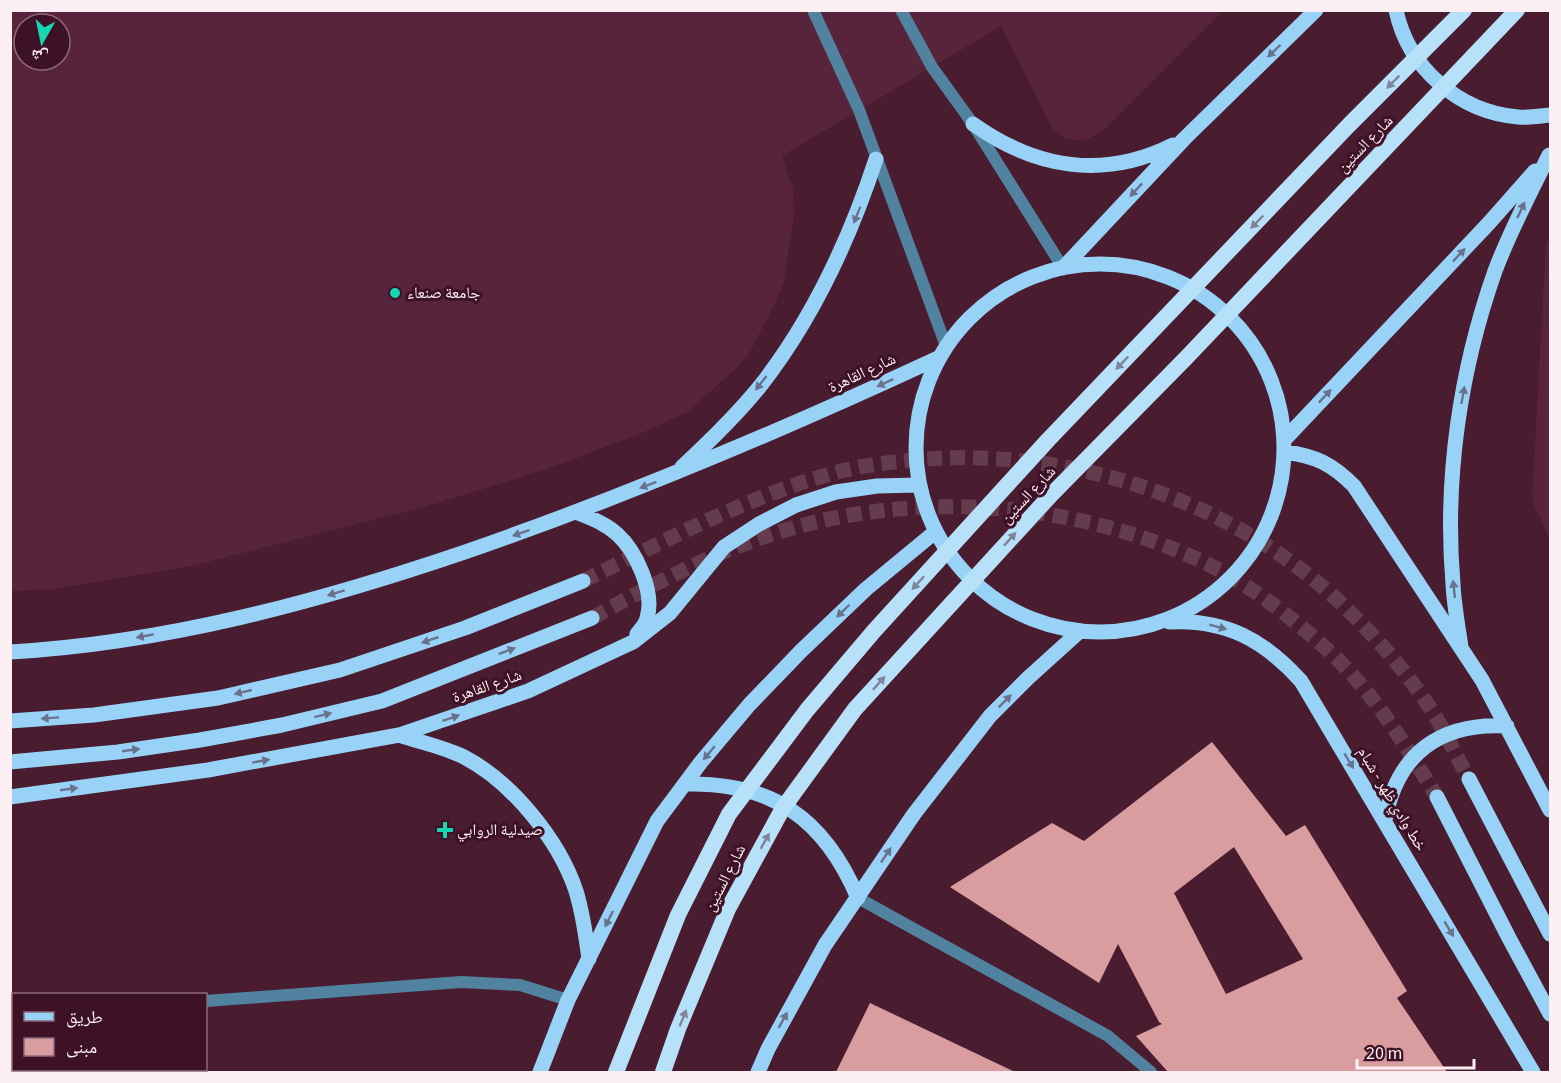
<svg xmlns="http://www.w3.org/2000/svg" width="1561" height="1083" viewBox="0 0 1561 1083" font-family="'Source Sans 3','Noto Naskh Arabic',sans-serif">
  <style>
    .built { fill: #58243b; fill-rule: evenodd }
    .building { fill: #d99c9f; fill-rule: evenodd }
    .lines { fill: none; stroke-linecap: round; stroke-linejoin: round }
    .primary-tunnel { stroke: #643c4d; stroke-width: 15; stroke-dasharray: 15 8; stroke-linecap: butt }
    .minor { stroke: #5183a0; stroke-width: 12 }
    .tertiary { stroke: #5183a0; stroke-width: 12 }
    .primary { stroke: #98d3f7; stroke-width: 15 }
    .trunk-bridge { stroke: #b7e0f9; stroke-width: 16 }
    .oneway { fill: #6b728e }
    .oneway2 { fill: #81839a }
    .poi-dot { fill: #15d5b3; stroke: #3e1226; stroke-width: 2 }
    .labels { text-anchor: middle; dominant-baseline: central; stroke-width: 6; stroke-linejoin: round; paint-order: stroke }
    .street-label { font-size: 16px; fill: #fceff4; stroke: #3e1226 }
    .poi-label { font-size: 16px; fill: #fceff4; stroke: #3e1226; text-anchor: start }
  </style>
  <rect width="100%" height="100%" fill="#491c2f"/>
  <path class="built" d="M11,11H1222L1103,130L1084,141L1065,138L1052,128L1001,26L782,156L793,188L794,214L784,282L774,305L750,352L738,367L687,412L642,433L544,470L421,508L191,566L52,589L11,591ZM24,24H60V60H24Z
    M1550,238V540L1532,500L1546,244Z"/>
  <path class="building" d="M1212,742L1286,836L1305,825L1407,991L1397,998L1447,1072H1168L1136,1036L1162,1024L1159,1022L1118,944L1099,983L950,887L1052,823L1084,841ZM1234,847L1303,959L1226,994L1174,893Z
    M870,1003L1015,1072H836Z"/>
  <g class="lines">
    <path class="primary-tunnel" d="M583,581C667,540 750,495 841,471C874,463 910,460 944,458C1093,453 1246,508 1352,614C1383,645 1414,681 1437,719C1448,738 1458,759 1469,779
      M592,618C656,583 719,549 789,529C921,491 1072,502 1197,559C1246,581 1290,616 1330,652C1374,693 1406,746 1437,797"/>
    <path class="minor" d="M858,898L1108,1036L1151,1072
      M206,1001L461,982L520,985L568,1000
      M10,1016H14"/>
    <path class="tertiary" d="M813,10L859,110L946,346
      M901,10L932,67L973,124L1063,268"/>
    <path class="primary" d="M1396,10C1408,68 1459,112 1518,117C1528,118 1540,116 1550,115
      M973,124C1035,168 1103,180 1173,145
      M916 448a184 184 0 1 1 368 0a184 184 0 1 1-368 0Z
      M1063,268L1184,139L1316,10
      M1285,439L1489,223L1535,171
      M1285,452C1316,456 1332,464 1354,486L1482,680L1550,810
      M682,467C710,441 737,415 761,385C814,317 849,241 876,159
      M576,512C590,518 605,523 617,534C636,551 655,592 647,618C646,624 640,630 637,634
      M1169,622C1226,619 1264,640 1301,681L1533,1072
      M1461,647C1458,626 1454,605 1453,584C1444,479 1460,370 1495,271C1510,231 1530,193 1549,155
      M10,652C166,643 318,602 465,552C627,496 783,430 938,358
      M10,721L94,715L218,698L340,670L465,628L583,581
      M399,735C419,742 444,747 464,757C512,782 559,840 576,891C583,914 586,936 589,959
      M10,762L118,752L200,740L282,725L382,701L592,618
      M1469,779L1550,934
      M685,784C772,782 824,818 858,898
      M10,797L208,770L399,735L528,691L633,642L670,613L724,547L759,524L796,505L836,492L877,486L918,485
      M1437,797L1509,938L1550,1014
      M1385,820C1397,754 1440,722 1507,726
      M540,1072L568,1000L657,821L701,762L749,705L801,651L866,589L935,532
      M758,1072L768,1049L825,945L914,814L990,716L1028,678L1080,631"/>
    <path class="trunk-bridge" d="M616,1072L678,915L729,814L807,710L874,631L1048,440L1349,125L1464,10
      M663,1072L678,1029L728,909L783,808L855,709L1050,496L1185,359L1517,10"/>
  </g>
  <defs><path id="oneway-solid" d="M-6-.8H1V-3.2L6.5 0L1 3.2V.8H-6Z" transform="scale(1.5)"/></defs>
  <g class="oneway">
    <use href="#oneway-solid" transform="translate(1274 51) rotate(136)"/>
    <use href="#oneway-solid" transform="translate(1136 190) rotate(133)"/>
    <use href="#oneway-solid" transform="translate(1521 210) rotate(-65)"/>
    <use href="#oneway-solid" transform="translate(857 215) rotate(112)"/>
    <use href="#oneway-solid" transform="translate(1459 255) rotate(-47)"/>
    <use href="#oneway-solid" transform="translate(761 383) rotate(128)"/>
    <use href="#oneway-solid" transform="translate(885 383) rotate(155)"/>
    <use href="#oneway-solid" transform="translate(1463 395) rotate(-80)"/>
    <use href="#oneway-solid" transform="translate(1325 396) rotate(-47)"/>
    <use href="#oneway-solid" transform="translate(648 485) rotate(159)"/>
    <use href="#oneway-solid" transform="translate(521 533) rotate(161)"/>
    <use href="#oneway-solid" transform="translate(1454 589) rotate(-96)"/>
    <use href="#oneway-solid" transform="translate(336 593) rotate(163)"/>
    <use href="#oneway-solid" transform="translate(843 611) rotate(136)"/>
    <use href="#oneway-solid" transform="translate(1218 627) rotate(15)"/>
    <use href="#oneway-solid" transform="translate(145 636) rotate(170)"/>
    <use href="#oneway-solid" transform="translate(430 640) rotate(161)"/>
    <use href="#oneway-solid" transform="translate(507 651) rotate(-21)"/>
    <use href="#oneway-solid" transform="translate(243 692) rotate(167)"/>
    <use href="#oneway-solid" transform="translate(1005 701) rotate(-45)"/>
    <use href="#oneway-solid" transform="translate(323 715) rotate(-14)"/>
    <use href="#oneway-solid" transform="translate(50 718) rotate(176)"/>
    <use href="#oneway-solid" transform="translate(451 718) rotate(-19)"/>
    <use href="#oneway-solid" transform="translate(131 750) rotate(-8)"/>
    <use href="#oneway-solid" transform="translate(709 753) rotate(130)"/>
    <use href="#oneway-solid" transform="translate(261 761) rotate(-10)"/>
    <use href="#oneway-solid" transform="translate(1349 761) rotate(59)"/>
    <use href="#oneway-solid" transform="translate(69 789) rotate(-8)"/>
    <use href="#oneway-solid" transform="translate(886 855) rotate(-56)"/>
    <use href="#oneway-solid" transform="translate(609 919) rotate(116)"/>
    <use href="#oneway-solid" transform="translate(1449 929) rotate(59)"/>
    <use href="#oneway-solid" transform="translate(783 1020) rotate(-61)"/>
  </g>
  <g class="oneway2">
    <use href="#oneway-solid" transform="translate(1393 82) rotate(135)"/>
    <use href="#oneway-solid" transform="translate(1257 222) rotate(134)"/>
    <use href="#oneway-solid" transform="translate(1122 363) rotate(134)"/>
    <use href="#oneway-solid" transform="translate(1010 539) rotate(-48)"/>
    <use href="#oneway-solid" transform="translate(918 583) rotate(132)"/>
    <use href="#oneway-solid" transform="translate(879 683) rotate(-48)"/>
    <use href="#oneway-solid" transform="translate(765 841) rotate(-61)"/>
    <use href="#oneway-solid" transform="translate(683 1018) rotate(-68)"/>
  </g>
  <g class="poi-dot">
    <circle cx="395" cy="293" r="6"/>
    <path d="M442 821h6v6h6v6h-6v6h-6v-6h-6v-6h6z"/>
  </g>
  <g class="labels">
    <g class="street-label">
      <text transform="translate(1365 144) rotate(-46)">شارع الستين</text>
      <text transform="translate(862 373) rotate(-25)">شارع القاهرة</text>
      <text transform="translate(1028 495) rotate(-47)">شارع الستين</text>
      <text transform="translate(487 686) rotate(-19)">شارع القاهرة</text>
      <text transform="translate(1392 799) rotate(59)">خط وادي ظهر - شبام</text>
      <text transform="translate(725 878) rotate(-63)">شارع الستين</text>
    </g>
    <g class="poi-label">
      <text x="407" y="293">جامعة صنعاء</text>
      <text x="457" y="830">صيدلية الروابي</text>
    </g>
  </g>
  <rect width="1561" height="1083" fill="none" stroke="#fceff4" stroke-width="24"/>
  <rect x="12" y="993" width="195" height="78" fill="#3e1226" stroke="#8a6a78" stroke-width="1.5"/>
  <rect x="24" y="1012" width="30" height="9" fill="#98d3f7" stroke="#8a6a78" stroke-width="1.5"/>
  <text x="66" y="1023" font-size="18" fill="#fceff4">طريق</text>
  <rect x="24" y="1038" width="30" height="18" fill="#d99c9f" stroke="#8a6a78" stroke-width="1.5"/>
  <text x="66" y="1053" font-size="18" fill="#fceff4">مبنى</text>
  <g transform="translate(42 42) rotate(189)"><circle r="28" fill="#3e1226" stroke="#8a6a78" stroke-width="1.5"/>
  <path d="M0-4.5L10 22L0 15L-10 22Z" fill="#15d5b3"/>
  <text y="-9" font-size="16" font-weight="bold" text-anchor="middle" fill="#fceff4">ش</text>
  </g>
  <path d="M1357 1059v9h117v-9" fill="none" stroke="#fceff4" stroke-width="3"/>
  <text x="1366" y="1059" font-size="18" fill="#fceff4" stroke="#3e1226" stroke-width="4.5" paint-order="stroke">20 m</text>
</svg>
